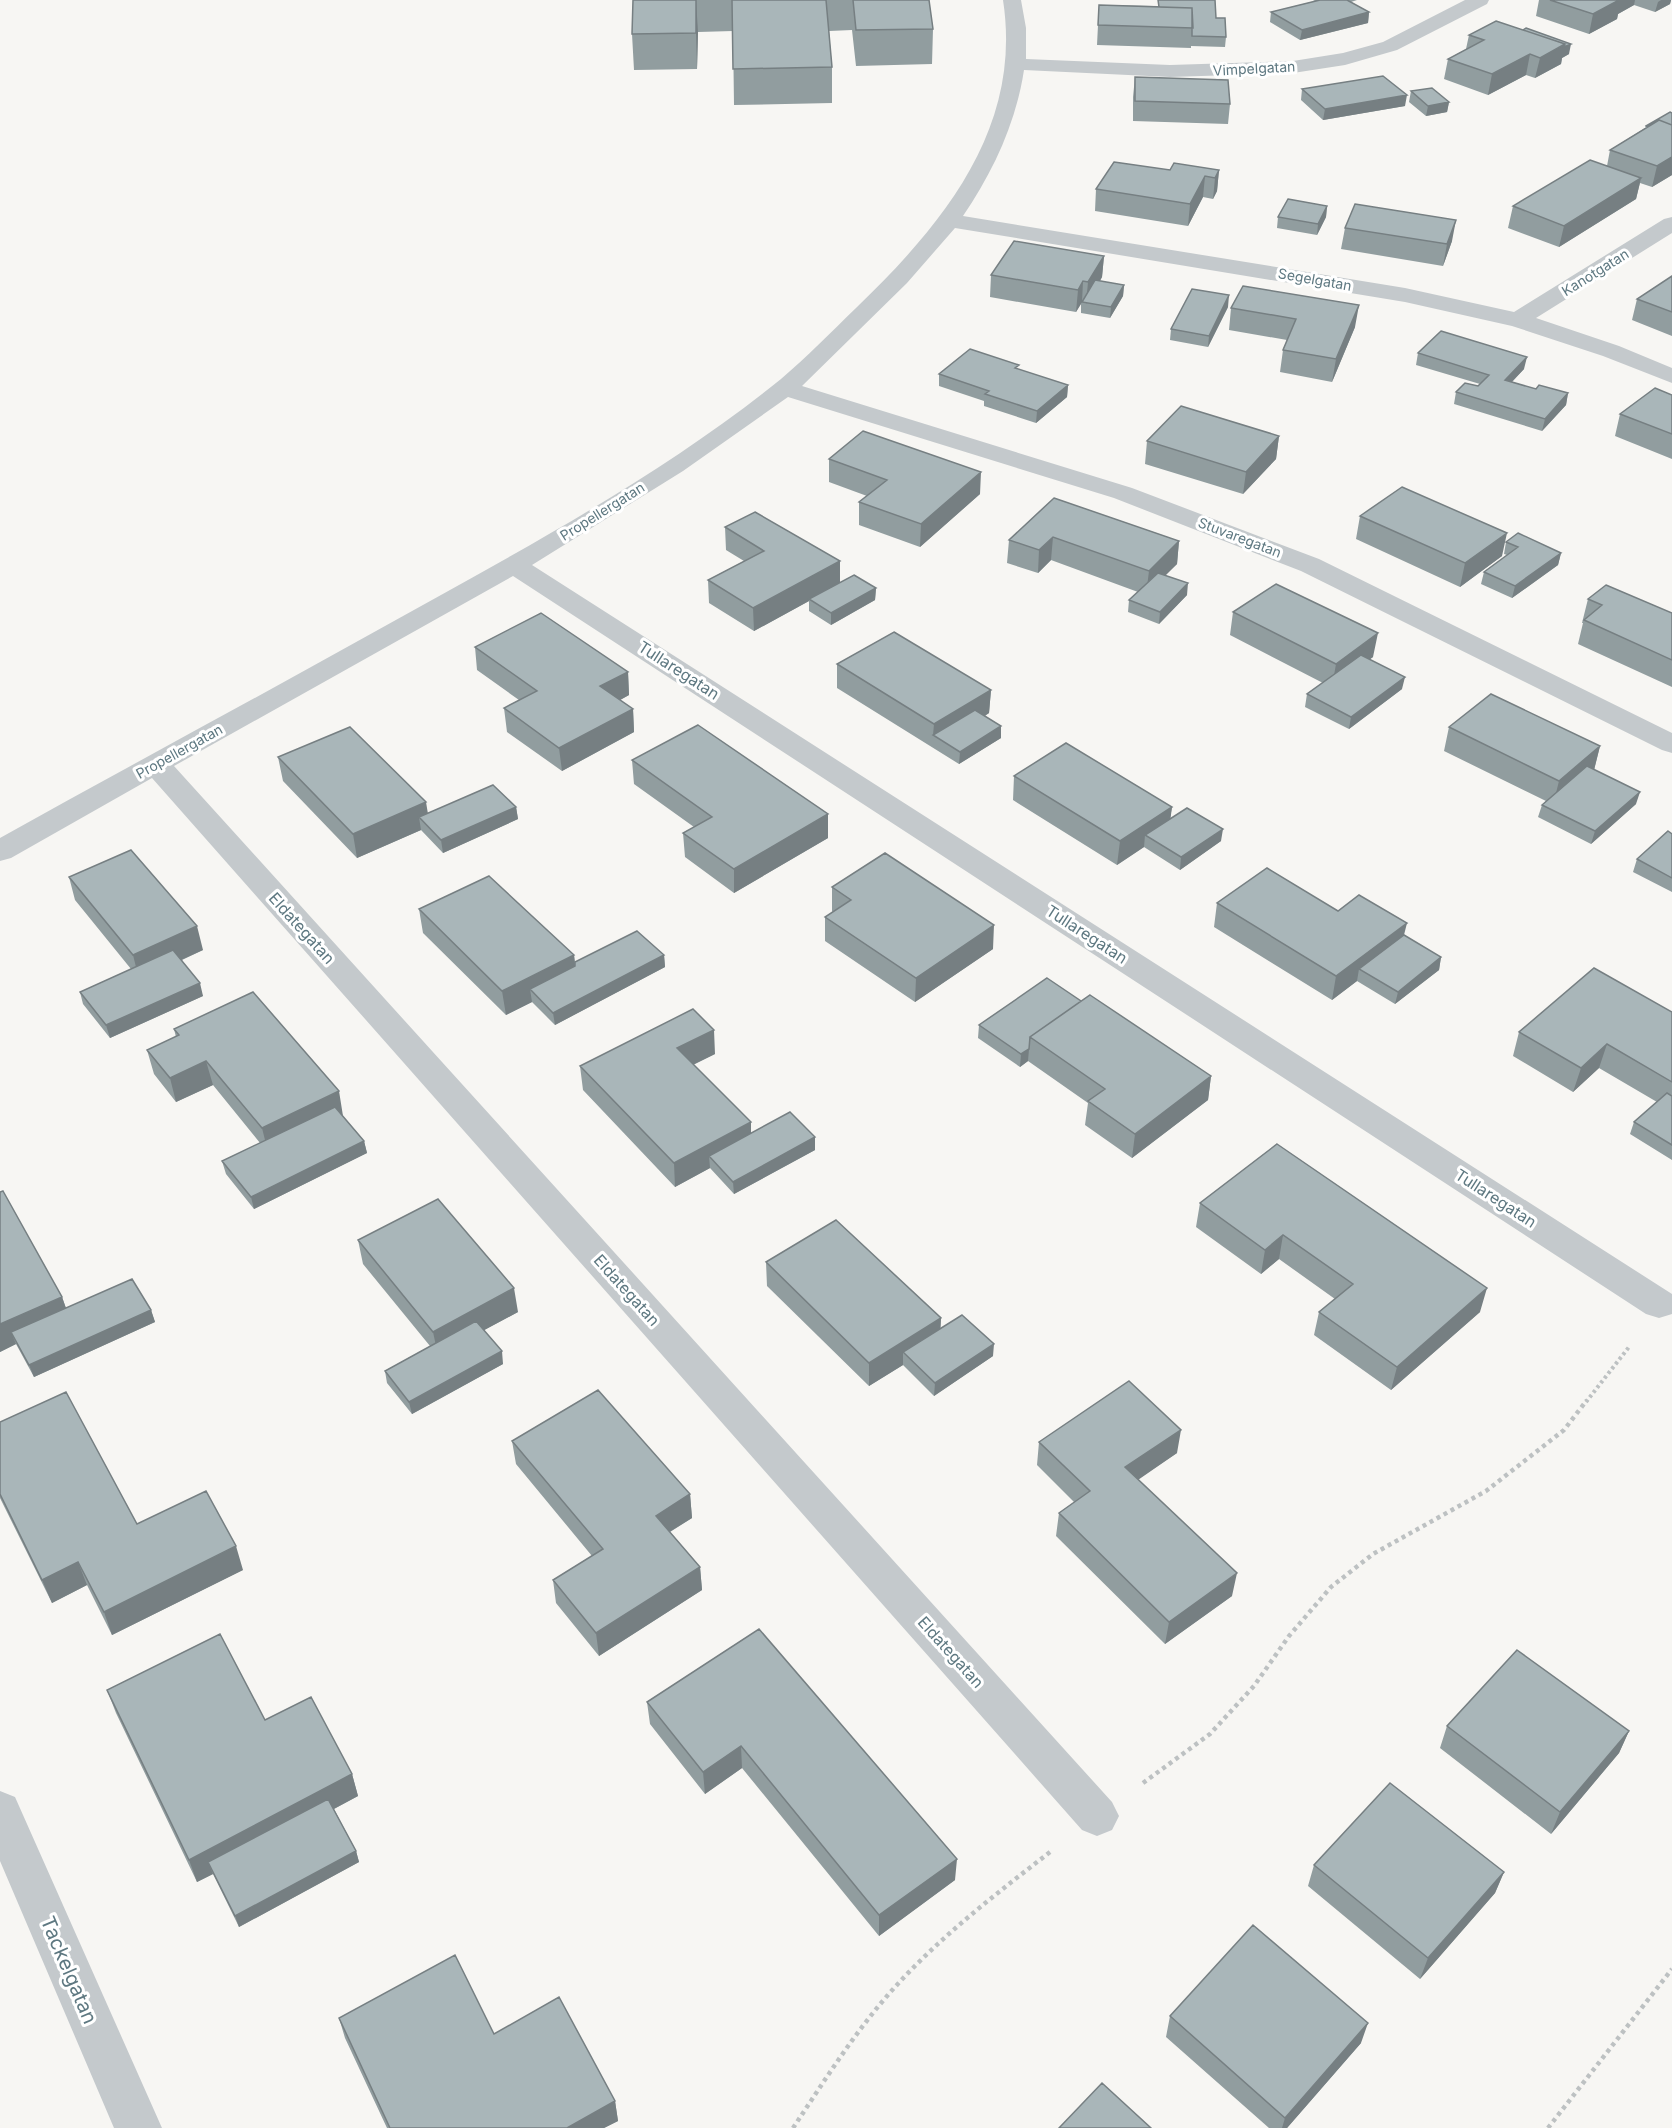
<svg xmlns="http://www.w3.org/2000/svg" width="1672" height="2128" viewBox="0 0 1672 2128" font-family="Inter,sans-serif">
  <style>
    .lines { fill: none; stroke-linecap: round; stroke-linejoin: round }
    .path-far1 { stroke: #bdc1c2; stroke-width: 4; stroke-dasharray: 3 3; stroke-linecap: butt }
    .path { stroke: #bdc1c2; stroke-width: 4.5; stroke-dasharray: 4 4; stroke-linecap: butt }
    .minor { fill: #c4c9cc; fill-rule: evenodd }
    .wall { fill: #919d9f }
    .shaded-wall { fill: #767f82 }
    .building { fill: #a9b6b9; stroke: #767f82; stroke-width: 1.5 }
    .labels { text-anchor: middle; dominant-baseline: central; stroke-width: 6; stroke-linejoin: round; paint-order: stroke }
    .far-street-label { font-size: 14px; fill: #5e7881; stroke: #fff }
    .street-label { font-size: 16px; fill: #5e7881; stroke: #fff }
    .near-street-label { font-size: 20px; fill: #5e7881; stroke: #fff }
  </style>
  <rect width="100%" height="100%" fill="#f7f6f3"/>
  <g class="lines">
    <path class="path-far1" d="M1586,1402L1629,1347"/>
    <path class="path" d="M1143,1783L1210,1734L1254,1686L1289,1636L1331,1587L1373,1554L1486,1491L1564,1430L1587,1400
      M793,2128C825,2080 856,2030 895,1987C941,1936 996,1894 1050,1852
      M1548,2128L1672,1969"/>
    <path class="minor" d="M1003,0H1021L1026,28V59L1170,65L1293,61L1343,53L1383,42L1465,0H1489L1487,4L1397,50L1345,65L1293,73L1170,77L1024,70C1016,123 993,172 963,216L1405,288L1514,312L1664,219L1672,217V233L1536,318L1619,346L1672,368V383L1603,356L1512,326L1405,302L955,228L907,283L802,386L1132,488L1319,559L1672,733V753L1662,750L1301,571L1114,498L788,397L683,471L532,565L1672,1294V1314L1659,1318L1646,1314L513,576L174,766L1112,1802L1119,1816L1112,1830L1097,1836L1082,1830L152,778L11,858L0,861V838C122,770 245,704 367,636C505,559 658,479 781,379C807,357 831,332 856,308C942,225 1023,129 1003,0Z
      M0,1791L15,1797L162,2128H114L0,1861Z"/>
  </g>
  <path class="wall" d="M633,0H929L933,29L932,64L856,66L852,30L829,31L832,67V103L734,105L733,31L698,32L697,69L634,70L632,34Z
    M1158,0H1215L1216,18L1226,37L1225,47L1191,46V48L1097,45L1099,5L1158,6Z
    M1313,0H1357L1351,2L1369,12L1368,23L1300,40L1270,22L1271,12L1315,1Z
    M1539,0H1671L1670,4L1655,12L1634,5L1618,14L1617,19L1589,34L1536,16Z
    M1469,35L1569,54L1562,58L1561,64L1535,78L1526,75L1488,95L1444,79L1448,59L1466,49Z
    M1135,77L1230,104L1228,124L1133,121V97Z
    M1302,89L1405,106L1323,120L1301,100Z
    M1411,91L1449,102L1447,112L1426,116L1409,102Z
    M1672,113V175L1652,187L1640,183L1636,199L1559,247L1508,228L1513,206L1607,166L1610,150L1645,128L1646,126Z
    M1170,170H1219L1217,191L1213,199L1203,197L1188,226L1095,211L1096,189Z
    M1327,206L1326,217L1317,235L1277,228L1278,217Z
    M1345,228L1452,241L1443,266L1341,249Z
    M1104,256L1102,277L1100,281L1124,285L1123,296L1110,318L1081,313V304L1076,312L990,297L991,275Z
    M1672,276V336L1632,320L1637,299Z
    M1228,307L1208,347L1170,340L1171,329Z
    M1231,308L1355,327L1332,382L1280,372L1283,350L1287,340L1229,330Z
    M1418,353L1524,369L1512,382L1536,389L1568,393L1566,405L1542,431L1454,404L1456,392L1478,386L1480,384L1416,365Z
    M1019,370L1068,385L1067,397L1036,423L984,406V401L939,386V374Z
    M1672,395V459L1615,436L1620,414Z
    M1279,436L1276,459L1243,494L1145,464L1147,441Z
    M829,459L980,494L920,547L859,525V502L867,496L829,482Z
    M1054,498L1179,541L1177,564L1165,575L1187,595L1159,624L1128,612L1129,600L1138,592L1051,560L1038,573L1007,563L1009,540Z
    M1360,516L1502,556L1460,587L1356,539Z
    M725,527L840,583L876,588L875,600L831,625L809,611V601L754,631L709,603L708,580L744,561L726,550Z
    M1506,542L1561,553L1558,565L1512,598L1481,584L1484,572L1507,555L1504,554Z
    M1588,599L1672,613V687L1578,644L1583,623H1582Z
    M1233,612L1373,657L1370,659L1402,689L1349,729L1305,707L1307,694L1323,683L1230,635Z
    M475,647L628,672L629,695L620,700L633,709L634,732L562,771L507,732L504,708L519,700L477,670Z
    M837,664L991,690L989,713L985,716L1001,726V738L959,764L837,688Z
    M1449,727L1600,746L1594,770L1636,804L1591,844L1538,817L1542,805L1546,801L1444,751Z
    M278,757L428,813L516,807L518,819L443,853L421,830L357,858L283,781Z
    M632,760L828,838L734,893L685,857L683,833L694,827L634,784Z
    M1014,776L1172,807L1170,818L1221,841L1180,870L1144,847L1117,865L1013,800Z
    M1672,834V892L1633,872L1637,859Z
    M69,877L203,950L182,960L203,996L110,1038L83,1004L80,992L131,969L75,900Z
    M832,887L993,949L915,1002L825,941V917L833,912L832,911Z
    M1217,903L1338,911L1441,957L1439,970L1395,1004L1357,981L1332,1000L1214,927Z
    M419,909L574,955L575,962L664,955L665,967L555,1025L532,1002L506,1015L423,933Z
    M1081,1001L1211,1076L1208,1100L1132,1158L1085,1125L1088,1103L1028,1061L1020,1067L978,1038L979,1025Z
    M1672,1012V1160L1630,1134L1634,1122L1657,1102L1599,1068L1573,1092L1513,1056L1519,1032Z
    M174,1029L343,1116L364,1141L367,1153L254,1209L226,1174L222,1161L260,1143L213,1085L176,1102L154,1074L147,1050L176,1037Z
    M715,1054L693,1065L751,1133L815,1137V1150L734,1194L710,1168L675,1187L583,1090L580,1066Z
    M1277,1144L1480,1312L1391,1390L1314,1335L1319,1312L1335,1299L1279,1259L1261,1274L1196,1227L1200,1203Z
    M0,1192L62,1297L66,1308L151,1310L155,1322L34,1377L16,1344L0,1352Z
    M358,1240L518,1312L484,1330L503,1364L412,1414L387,1383L385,1371L430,1346L363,1264Z
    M766,1262L941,1318L940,1329L993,1356L934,1396L903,1365L869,1386L767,1286Z
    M0,1422L137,1524L243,1570L112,1635L87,1585L52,1603L0,1498Z
    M512,1441L690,1494L692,1518L670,1532L700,1567L702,1590L599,1656L556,1603L553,1580L592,1556L516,1464Z
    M1039,1442L1177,1453L1138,1479L1232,1596L1165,1644L1056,1536L1059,1513L1074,1502L1037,1465Z
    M759,1629L955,1880L879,1936L742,1768L705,1794L650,1724L647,1702Z
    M107,1690L265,1720L352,1774L358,1796L334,1809L356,1851L359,1862L239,1927L213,1874L197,1882L116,1713Z
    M1447,1726L1629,1731L1619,1753L1551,1834L1440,1748Z
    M1314,1865L1504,1872L1495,1893L1420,1979L1308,1886Z
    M1170,2016L1361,2043L1287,2128H1269L1166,2037Z
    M339,2018L494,2034L615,2101L618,2121L604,2128H387L345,2038Z"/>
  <path class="shaded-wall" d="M696,0L698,32L697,69L696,33Z
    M1616,0H1635L1634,5L1618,14L1617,19L1589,34L1593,14Z
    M1661,0H1671L1670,4L1655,12L1658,2Z
    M1369,12L1368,23L1300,40L1302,30Z
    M1565,44H1571L1569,54L1562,58L1561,64L1535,78L1540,58Z
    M1530,54L1526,75L1488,95L1492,74Z
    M1407,95L1405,106L1323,120L1325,109Z
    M1449,102L1447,112L1426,116L1428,106Z
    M1672,157V175L1652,187L1657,166Z
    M1219,170L1217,191L1213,199L1215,178Z
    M1205,176L1203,197L1188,226L1190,204Z
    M1641,178L1636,199L1559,247L1564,226Z
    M1327,206L1326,217L1317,235L1318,224Z
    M1456,220L1452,241L1443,266L1447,244Z
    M1104,256L1102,277L1086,304L1088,282Z
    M1083,281L1082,302L1076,312L1078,290Z
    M1124,285L1123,296L1110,318L1111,307Z
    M1229,295L1228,307L1208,347L1209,336Z
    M1359,305L1355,327L1332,382L1336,359Z
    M1527,357L1524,369L1503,391L1505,380Z
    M1068,385L1067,397L1036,423L1037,411Z
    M1568,393L1566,405L1542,431L1545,419Z
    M1279,436L1276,459L1243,494L1246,472Z
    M981,472L980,494L920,547L921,524Z
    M1507,533L1502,556L1460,587L1465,563Z
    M1053,537L1051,560L1038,573L1039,550Z
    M1179,541L1177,564L1146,595L1149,571Z
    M1561,553L1558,565L1512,598L1515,586Z
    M840,561V584L809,599V601L754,631L753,608Z
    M1188,583L1187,595L1159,624L1160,612Z
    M876,588L875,600L831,625V613Z
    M1378,633L1373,657L1332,687L1336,664Z
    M628,672L629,695L602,710L600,686Z
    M1405,677L1402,689L1349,729L1351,717Z
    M991,690L989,713L943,741L933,735L934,724Z
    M633,709L634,732L562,771L559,748Z
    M1001,726V738L959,764L960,752Z
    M1600,746L1594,770L1553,805L1559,781Z
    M1640,792L1636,804L1591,844L1595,831Z
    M426,802L430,826L419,817L421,830L357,858L353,834Z
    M516,807L518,819L443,853L441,840Z
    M1172,807L1169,830L1145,835L1144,847L1117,865L1120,841Z
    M828,814V838L734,893V869Z
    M1223,829L1221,841L1180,870L1181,857Z
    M1407,923L1401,947L1359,969L1357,981L1332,1000L1336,976Z
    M994,925L993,949L915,1002L916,978Z
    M197,926L203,950L139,979L133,955Z
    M574,955L576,979L530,989L532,1002L506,1015L502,991Z
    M664,955L665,967L555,1025L553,1013Z
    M1441,957L1439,970L1395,1004L1398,992Z
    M200,983L203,996L110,1038L106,1025Z
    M714,1030L715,1054L678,1072L677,1048Z
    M1607,1044L1599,1068L1573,1092L1581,1068Z
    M1029,1049L1028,1061L1020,1067L1021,1054Z
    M206,1061L213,1085L176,1102L170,1078Z
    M1211,1076L1208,1100L1132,1158L1135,1134Z
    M339,1091L343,1116L268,1152L262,1128Z
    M751,1122V1146L709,1156L710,1168L675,1187L674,1163Z
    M815,1137V1150L734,1194L733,1182Z
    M364,1141L367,1153L254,1209L251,1197Z
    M1283,1235L1279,1259L1261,1274L1265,1250Z
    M514,1288L518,1312L438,1355L433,1332Z
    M1487,1288L1480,1312L1391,1390L1397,1367Z
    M62,1297L70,1320L11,1332L16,1344L0,1352V1324Z
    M151,1310L155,1322L34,1377L29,1365Z
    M941,1318L940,1341L903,1352V1365L869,1386V1363Z
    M994,1344L993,1356L934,1396L935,1383Z
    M502,1351L503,1364L412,1414L409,1402Z
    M1181,1430L1177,1453L1122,1491L1125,1467Z
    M690,1494L692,1518L658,1539L656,1516Z
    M236,1546L243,1570L112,1635L104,1612Z
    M78,1562L87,1585L52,1603L42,1580Z
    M700,1567L702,1590L599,1656L596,1633Z
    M1237,1573L1232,1596L1165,1644L1169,1622Z
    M1629,1731L1619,1753L1551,1834L1560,1812Z
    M741,1746L742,1768L705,1794L703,1772Z
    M352,1774L358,1796L214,1873L208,1862L213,1874L197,1882L189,1860Z
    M356,1851L359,1862L239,1927L235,1916Z
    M957,1859L955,1880L879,1936V1915Z
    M1504,1872L1495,1893L1420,1979L1428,1958Z
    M1368,2023L1361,2043L1287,2128H1282L1285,2118Z
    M615,2101L618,2121L604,2128H567Z"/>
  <path class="building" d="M633,0H696V33L632,34Z
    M732,0H826L832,67L733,69Z
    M853,0H929L933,29L856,30Z
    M1158,0H1215L1216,18H1225L1226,37L1192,36V8L1159,7Z
    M1320,0H1347L1369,12L1302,30L1271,12Z
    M1550,0H1619L1593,14Z
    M1099,5L1192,8L1193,28L1098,25Z
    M1496,21L1565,44L1540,58L1530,54L1492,74L1448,59L1484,40L1469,35Z
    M1526,28L1571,44L1564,47L1565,44L1523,30Z
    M1383,76L1407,95L1325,109L1302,89Z
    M1135,77L1228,80L1230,104L1135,101Z
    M1432,88L1449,102L1428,106L1411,91Z
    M1670,112L1672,113V125L1659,120L1647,127L1646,126Z
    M1659,120L1672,125V157L1657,166L1610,150Z
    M1590,160L1641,178L1564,226L1513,206Z
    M1114,162L1170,170L1174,163L1219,170L1215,178L1205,176L1190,204L1096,189Z
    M1288,199L1327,206L1318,224L1278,217Z
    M1355,204L1456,220L1447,244L1345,228Z
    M1014,241L1104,256L1088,282L1083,281L1078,290L991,275Z
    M1672,276V312L1637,299Z
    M1095,280L1124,285L1111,307L1082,302Z
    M1243,286L1359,305L1336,359L1283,350L1296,319L1231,308Z
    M1192,289L1229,295L1209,336L1171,329Z
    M1441,331L1527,357L1505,380L1536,389L1539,385L1568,393L1545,419L1456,392L1465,383L1478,386L1489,375L1418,353Z
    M970,349L1019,365L1015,368L1068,385L1037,411L985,394L989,391L939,374Z
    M1655,388L1672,395V434L1620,414Z
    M1181,406L1279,436L1246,472L1147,441Z
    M863,431L981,472L921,524L859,502L887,480L829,459Z
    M1402,487L1507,533L1465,563L1360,516Z
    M1054,498L1179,541L1149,571L1053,537L1039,550L1009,540Z
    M755,512L840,561L753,608L708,580L764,551L725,527Z
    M1518,533L1561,553L1515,586L1484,572L1518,547L1506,542Z
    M1158,573L1188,583L1160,612L1129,600Z
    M854,575L876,588L831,613L809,599Z
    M1276,584L1378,633L1336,664L1233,612Z
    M1606,585L1672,613V660L1584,620L1602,605L1588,599Z
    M541,613L628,672L600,686L633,709L559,748L504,708L537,691L475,647Z
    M894,632L991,690L934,724L837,664Z
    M1361,655L1405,677L1351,717L1307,694Z
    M1491,694L1600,746L1559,781L1449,727Z
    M975,710L1001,726L960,752L933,735Z
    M698,725L828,814L734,869L683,833L712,817L632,760Z
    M350,727L426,802L353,834L278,757Z
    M1066,743L1172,807L1120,841L1014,776Z
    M1587,766L1640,792L1595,831L1542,805Z
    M493,785L516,807L441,840L419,817Z
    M1187,808L1223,829L1181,857L1145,835Z
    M1668,831L1672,834V878L1637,859Z
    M131,850L197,926L133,955L69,877Z
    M885,853L994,925L916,978L825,917L851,900L832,887Z
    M1267,868L1338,911L1359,895L1407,923L1336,976L1217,903Z
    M489,876L574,955L502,991L419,909Z
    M637,931L664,955L553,1013L530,989L575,966V962Z
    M1404,935L1441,957L1398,992L1359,969Z
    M173,950L200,983L106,1025L80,992Z
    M1594,968L1672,1012V1082L1607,1044L1581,1068L1519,1032Z
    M1047,978L1081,1001L1030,1037L1029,1049L1021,1054L979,1025Z
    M253,992L339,1091L262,1128L206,1061L170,1078L147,1050L179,1035L174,1029Z
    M1090,995L1211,1076L1135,1134L1088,1101L1105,1089L1030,1037Z
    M693,1009L714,1030L677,1048L751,1122L674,1163L580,1066Z
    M1667,1093L1672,1096V1145L1634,1122Z
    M335,1107L364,1141L251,1197L222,1161Z
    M790,1112L815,1137L733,1182L709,1156Z
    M1277,1144L1487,1288L1397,1367L1319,1312L1353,1284L1283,1235L1265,1250L1200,1203Z
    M3,1191L62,1297L0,1324V1192Z
    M438,1199L514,1288L433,1332L358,1240Z
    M836,1220L941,1318L869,1363L766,1262Z
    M132,1279L151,1310L29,1365L11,1332Z
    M962,1315L994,1344L935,1383L903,1352Z
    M476,1321L502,1351L409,1402L385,1371Z
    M1129,1381L1181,1430L1125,1467L1237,1573L1169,1622L1059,1513L1090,1491L1039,1442Z
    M598,1390L690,1494L656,1516L700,1567L596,1633L553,1580L603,1549L512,1441Z
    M66,1392L137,1524L206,1491L236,1546L104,1612L78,1562L42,1580L0,1494V1422Z
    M759,1629L957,1859L879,1915L741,1746L703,1772L647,1702Z
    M220,1634L265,1720L311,1697L352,1774L189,1860L107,1690Z
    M1517,1650L1629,1731L1560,1812L1447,1726Z
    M1390,1783L1504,1872L1428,1958L1314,1865Z
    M328,1799L356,1851L235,1916L208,1862Z
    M1253,1925L1368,2023L1285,2118L1170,2016Z
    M455,1955L494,2034L559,1997L615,2101L567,2128H390L339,2018Z
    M1102,2083L1151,2128H1059Z"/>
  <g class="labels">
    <g class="far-street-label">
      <text transform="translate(1254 68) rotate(-3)">Vimpelgatan</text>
      <text transform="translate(1595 272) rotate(-32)">Kanotgatan</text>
      <text transform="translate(1315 279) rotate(10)">Segelgatan</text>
      <text transform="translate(602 511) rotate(-32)">Propellergatan</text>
      <text transform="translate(1240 537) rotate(21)">Stuvaregatan</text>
      <text transform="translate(179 751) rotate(-29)">Propellergatan</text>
    </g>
    <g class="street-label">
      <text transform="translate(679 670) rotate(33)">Tullaregatan</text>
      <text transform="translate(302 928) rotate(48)">Eldategatan</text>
      <text transform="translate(1087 934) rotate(33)">Tullaregatan</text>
      <text transform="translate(1496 1198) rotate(33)">Tullaregatan</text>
      <text transform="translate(627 1290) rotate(48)">Eldategatan</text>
      <text transform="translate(951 1652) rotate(48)">Eldategatan</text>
    </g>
    <g class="near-street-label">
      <text transform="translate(69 1970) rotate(67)">Tackelgatan</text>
    </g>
  </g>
</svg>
